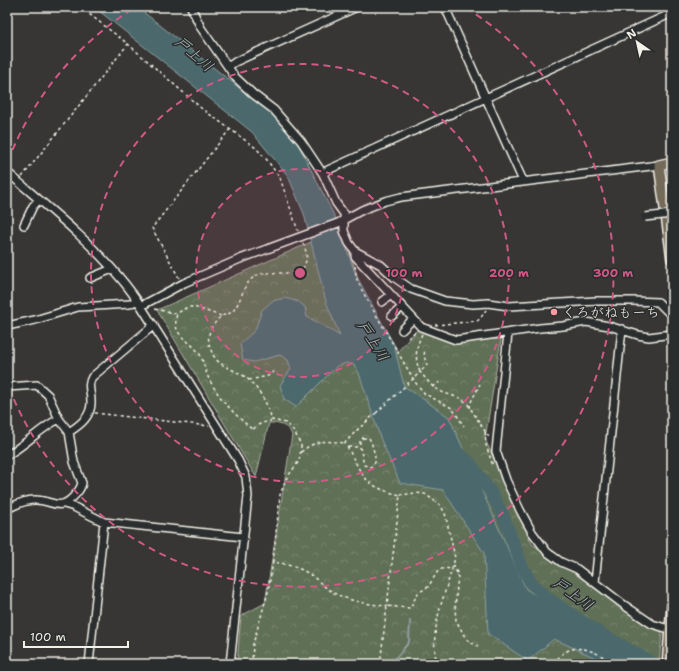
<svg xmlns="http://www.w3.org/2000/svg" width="679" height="671" viewBox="0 0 679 671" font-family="'Shantell Sans','Klee One',sans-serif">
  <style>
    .park { fill: url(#park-crowns); stroke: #aab0a0 }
    .water { fill: #4b696c; stroke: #8f9f9e }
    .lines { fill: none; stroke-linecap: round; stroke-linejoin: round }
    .stream { stroke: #8f9f9e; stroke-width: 2 }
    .river { stroke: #4b696c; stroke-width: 13 }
    .minor-casing { stroke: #f4f1e8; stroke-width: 10 }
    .major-casing { stroke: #f4f1e8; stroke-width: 12 }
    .path { stroke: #f4f1e8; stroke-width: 1.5; stroke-dasharray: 3 3; stroke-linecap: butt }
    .minor { stroke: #2a2d2e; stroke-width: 7 }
    .major { stroke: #736b5a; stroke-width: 9 }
    .minor-bridge-casing { stroke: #f4f1e8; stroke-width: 10; stroke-linecap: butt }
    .path-bridge { stroke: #f4f1e8; stroke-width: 1.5; stroke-dasharray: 3 3; stroke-linecap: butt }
    .minor-bridge { stroke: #2a2d2e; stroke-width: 7 }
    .ring { fill: none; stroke: #d15985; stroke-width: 2; stroke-dasharray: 7 5 }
    .poi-dot { fill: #ff9aa2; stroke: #2a2d2e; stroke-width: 1.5 }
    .labels { text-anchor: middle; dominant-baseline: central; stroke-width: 3; stroke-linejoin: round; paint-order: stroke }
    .poi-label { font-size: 14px; fill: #f4f1e8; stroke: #2a2d2e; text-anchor: start }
    .water-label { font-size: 15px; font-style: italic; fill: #b0bbb6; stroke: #2a2d2e }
    .centre { fill: #d15985; stroke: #2a2d2e; stroke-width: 2 }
    .ring-label { font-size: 12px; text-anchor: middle; font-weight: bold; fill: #d15985; stroke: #2a2d2e; stroke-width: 3; stroke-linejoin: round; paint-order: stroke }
  </style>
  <defs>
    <pattern id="park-crowns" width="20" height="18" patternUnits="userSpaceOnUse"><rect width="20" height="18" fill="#606f57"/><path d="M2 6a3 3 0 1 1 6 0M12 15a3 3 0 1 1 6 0" fill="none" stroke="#77846f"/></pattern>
  </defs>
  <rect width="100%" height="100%" fill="#373635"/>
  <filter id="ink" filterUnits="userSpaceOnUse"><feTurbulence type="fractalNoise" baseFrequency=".025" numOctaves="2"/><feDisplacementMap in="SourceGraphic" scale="8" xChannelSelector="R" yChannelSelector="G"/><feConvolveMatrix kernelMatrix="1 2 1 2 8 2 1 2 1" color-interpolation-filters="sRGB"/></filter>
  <g filter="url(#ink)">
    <path class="park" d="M344,231L360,286L398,351L418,329L456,340L501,339L485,439L532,544L662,632L659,664H237L241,616L265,603L292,435C288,425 279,423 269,423L256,477L157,310L318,239Z"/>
    <path class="water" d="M94,7H137L290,128L338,223L355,273L394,345L404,386L449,417L526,589L644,664H609L554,639L528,661L488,634L484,553L443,490L400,483L381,440L359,373L354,365L347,363L337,366L296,407L284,399L280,385L291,369L288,360L280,355L254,362L243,360L240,344L255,330L262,310L272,301L285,298L299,302L305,307L307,317L317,322L340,336L326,302L304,214L288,176L252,132Z"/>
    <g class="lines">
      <path class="stream" d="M391,664L409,642L410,621"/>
      <path class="river" d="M457,452L469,462L490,491L502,513L522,566L531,583L550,600L572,615L599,633L654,664"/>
      <defs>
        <path id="minor" d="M191,7L201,28L235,77L253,94L274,110L301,141L323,174L336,203L344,214V231L349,243L355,251L381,265L395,278L411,289L445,301L473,304L488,303L509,306L596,301H633L658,302L667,311H672
          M445,7L523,181
          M228,67L235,62L357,7
          M7,172C46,206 88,239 121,279C128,287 135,297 141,306
          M323,174L328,170L672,13
          M24,225L33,206L39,200
          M355,251V256L421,327L456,340L540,328L563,326L586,322L609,326L638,335L649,337L672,334
          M90,278L112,269
          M382,302L391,295
          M392,316L402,307
          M7,326L35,320L78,307L130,304L137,300
          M402,330L413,319
          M508,333L496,451L506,480L520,510L532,532L547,552L561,562L577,569L624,605L652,624L672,630
          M7,387L37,385L48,395L59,419
          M69,432C80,425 92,416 91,401C91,390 87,386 92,377L154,325
          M7,455C26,445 40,428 59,419L69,432L74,462L82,483C81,488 78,492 74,496C59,513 51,499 34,500C24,500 15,505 7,509
          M64,504L74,507L104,522L243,537
          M595,582L622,329
          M89,664L104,522
          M230,664L248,496L246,477L238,460L141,306L184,283L240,259L338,223L362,210L385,201L401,197L659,165"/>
        <path id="major" d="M672,162L659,165L672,259
          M667,664L672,605"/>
      </defs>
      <use href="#minor" class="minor-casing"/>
      <use href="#major" class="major-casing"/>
      <path class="path" d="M80,7L128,44L201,108L256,148L267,160L280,178L298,231
        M22,177L128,44
        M303,243C307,252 308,260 303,268C289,279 268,267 254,277C242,285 242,301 233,311C229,315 224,314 220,317C218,319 216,322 214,324C209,330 207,339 210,347C217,371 235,366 250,381C261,392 268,405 272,420L286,423L295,433L301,445V449L299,461L286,479L280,495L273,562C286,564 299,567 311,575C319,581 326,589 336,594C352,602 369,604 387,606L400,495C361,486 363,474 345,443L355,432L376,413
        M355,266L357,280L364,294L415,382L425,394L452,408L464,426
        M179,278L152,228L230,129
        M155,309L177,314
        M221,316C217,314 213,314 209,312C194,308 191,302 177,314C171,336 188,338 199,353C204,361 205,371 209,379C220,400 235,415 253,430C257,424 264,422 271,421
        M435,325L477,321L480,319L486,310
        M422,334C416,347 414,358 420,372L427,365L424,356L425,349
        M408,338L416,331
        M415,377L420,372L433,387L444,393L460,398L467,403L490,439
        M249,380L268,376L275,370
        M433,387L441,381
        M470,408L471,402L480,384
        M95,413L209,426
        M485,432L486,445L493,466
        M363,438H369C372,442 376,458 375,462C374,465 372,466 370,467L364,465L360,447V441Z
        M348,447H360
        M301,452C316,439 328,441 345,443
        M453,565L458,575L455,608L456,620L465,637L470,642L478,646
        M507,660L512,662V664
        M252,664L253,644L268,592L273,562
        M380,664L387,606L410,608L418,593L428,587L438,571L444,568L452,569L455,558L454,553L445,513L440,505L425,494L416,493L400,495
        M437,664C429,631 443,600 452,569
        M554,664C571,636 595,652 616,664
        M576,664L588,661L596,664"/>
      <use href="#minor" class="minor"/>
      <use href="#major" class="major"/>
      <defs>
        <path id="minor-bridge" d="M645,217L672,214"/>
      </defs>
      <use href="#minor-bridge" class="minor-bridge-casing"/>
      <path class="path-bridge" d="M376,413L415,377"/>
      <use href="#minor-bridge" class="minor-bridge"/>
    </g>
  </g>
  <circle cx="300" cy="273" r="104" fill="#d15985" fill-opacity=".12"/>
  <g class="ring">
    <circle cx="300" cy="273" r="104"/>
    <circle cx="300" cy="273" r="209"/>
    <path d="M8 161A313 313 0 0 1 134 8M466 8A313 313 0 1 1 8 385"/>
  </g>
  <circle class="poi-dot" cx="554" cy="312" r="4"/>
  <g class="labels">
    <g class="poi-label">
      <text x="562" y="312">くろがねもーち</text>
    </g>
    <g class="water-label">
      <text transform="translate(194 54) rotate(41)">戸上川</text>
      <text transform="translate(373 341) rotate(58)">戸上川</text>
      <text transform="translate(573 594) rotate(36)">戸上川</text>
    </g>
  </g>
  <circle cx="300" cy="273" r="6" class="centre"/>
  <g class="ring-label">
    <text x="404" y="277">100 m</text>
    <text x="509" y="277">200 m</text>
    <text x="613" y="277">300 m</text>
  </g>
  <rect width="679" height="671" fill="none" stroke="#2a2d2e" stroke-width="24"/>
  <rect x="12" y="12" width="655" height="647" fill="none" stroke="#f4f1e8" stroke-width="1.5" filter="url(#ink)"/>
  <g transform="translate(637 42) rotate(326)" stroke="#2a2d2e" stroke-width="3" paint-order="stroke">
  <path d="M0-3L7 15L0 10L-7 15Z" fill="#f4f1e8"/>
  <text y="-6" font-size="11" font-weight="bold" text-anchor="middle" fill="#f4f1e8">N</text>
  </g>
  <path d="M24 641v6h104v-6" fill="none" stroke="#f4f1e8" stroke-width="2"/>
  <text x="30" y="641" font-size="12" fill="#f4f1e8" stroke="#2a2d2e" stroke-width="3" paint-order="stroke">100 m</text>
</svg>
